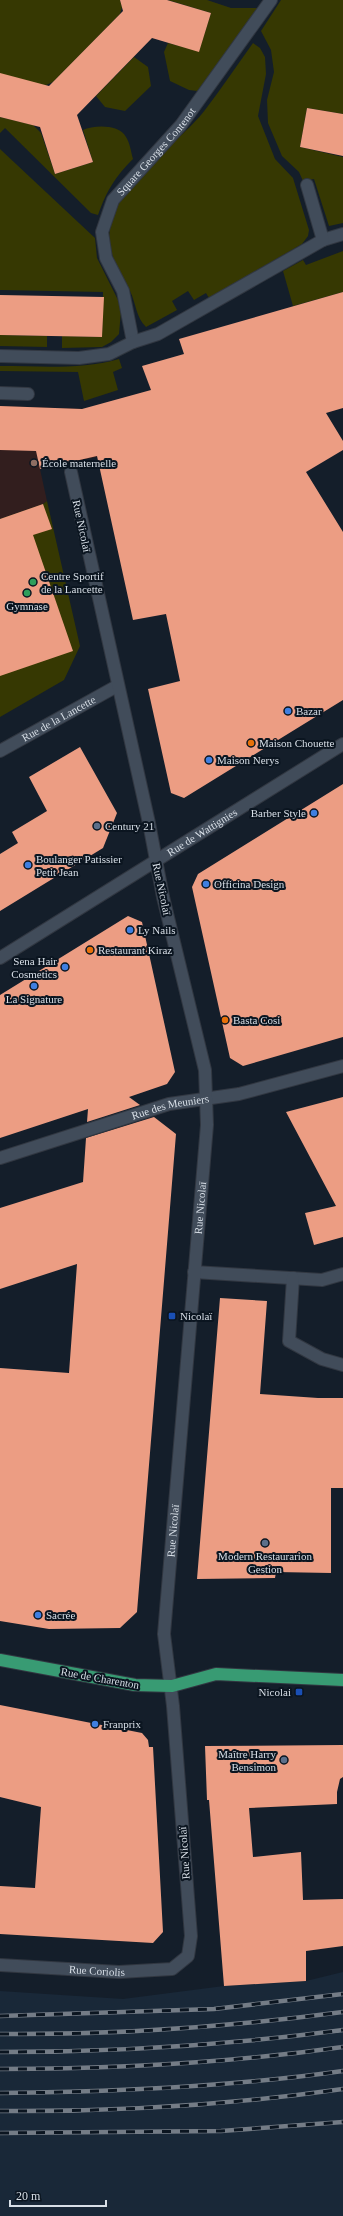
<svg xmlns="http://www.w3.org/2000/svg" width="343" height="2216" viewBox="0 0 343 2216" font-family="Georgia,serif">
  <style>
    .built { fill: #192838 }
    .education { fill: #321e1e }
    .green { fill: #363802 }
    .building { fill: #ec9d83 }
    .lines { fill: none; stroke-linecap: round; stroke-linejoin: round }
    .minor-casing { stroke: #313741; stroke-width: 14 }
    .major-casing { stroke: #313741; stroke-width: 14 }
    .minor { stroke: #414c5a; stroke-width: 12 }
    .major { stroke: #389b73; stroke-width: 12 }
    .rail-casing { stroke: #747c86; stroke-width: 4.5 }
    .rail { stroke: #0b1520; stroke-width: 3; stroke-dasharray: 9; stroke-linecap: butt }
    .education-dot { fill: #8d6e63; stroke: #0b1520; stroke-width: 1.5 }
    .leisure-dot { fill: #2e9e5b; stroke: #0b1520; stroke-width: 1.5 }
    .shop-dot { fill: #3f7fe0; stroke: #0b1520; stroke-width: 1.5 }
    .food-dot { fill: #e8710a; stroke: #0b1520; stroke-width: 1.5 }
    .service-dot { fill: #5c6f8a; stroke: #0b1520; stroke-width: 1.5 }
    .transit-dot { fill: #1a4fb4; stroke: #0b1520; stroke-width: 1.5 }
    .labels { text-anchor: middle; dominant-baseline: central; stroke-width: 4; stroke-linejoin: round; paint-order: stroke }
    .street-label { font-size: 11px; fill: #d8dfe7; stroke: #0b1520 }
    .poi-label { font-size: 11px; fill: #d8dfe7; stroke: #0b1520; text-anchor: start }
  </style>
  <rect width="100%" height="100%" fill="#141e2a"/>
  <path class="built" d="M343,1972V2216H0V1991L123,1999L224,1986L306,1981Z"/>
  <path class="education" d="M0,406L86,409L97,457L40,469L47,501L43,504L0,519Z"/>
  <path class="green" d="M0,0H120L122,7L120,14L53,82L46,85L0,83Z
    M168,0H207L231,8H259L208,79L197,91L189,90L170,81L164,52L168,43L199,51L211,13Z
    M281,0H343V114L307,108L300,147L343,157V223L329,226L314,179L303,181L299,172L282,156L268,123L267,100L274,72L271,50L261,31Z
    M253,43L260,48L265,57L266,74L258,116L275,159L293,178L309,230L308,236L302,244L209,298L206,293L194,300L188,291L172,301L177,310L146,327C136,318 136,303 130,291C120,271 106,253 110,229C118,180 176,147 205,110C222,88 237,65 253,43Z
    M134,57L148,67L151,86L125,111L105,107L96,96Z
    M0,117L33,125L41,133L55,174L93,162L83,130C94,125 119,124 126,137C130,143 131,152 133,159C115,177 107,190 98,215L91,213L5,128L0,133Z
    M0,149L95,238L97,258L118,300L121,311L119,334L111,342L102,347L62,348V336L102,337L103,292L0,290Z
    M343,251V292L293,306L283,271L303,260L306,265Z
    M0,335L47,336V347L0,346Z
    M119,359L122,368L113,372L118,390L84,401L78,372L0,371V366C40,366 80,370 119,359Z
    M47,501L80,646L64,680L0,717V519L43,504Z"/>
  <path class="building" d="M120,0H167L211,13L199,52L152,38L77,115L93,162L55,174L40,127L0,117V73L49,86L123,11Z
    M307,108L343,114V156L300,147Z
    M343,292V408L326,413L343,441V450L306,472L343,532V700L184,798L171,793L148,689L180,681L166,614L133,620L97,456L40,469L36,451L0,450V406L82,409L151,390L142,366L184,354L179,339Z
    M0,295L104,297L102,337L0,335Z
    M43,504L52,529L33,535L73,651L0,676V519Z
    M80,747L117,813L103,848L0,911V854L18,843L12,832L47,811L29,777Z
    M343,784V1037L243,1066L230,1058L192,887L198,874Z
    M128,916L142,922L175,1072L167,1084L129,1097L140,1105L87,1122L88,1109L0,1138V995Z
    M343,1097V1237L314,1245L305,1213L336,1206L286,1112Z
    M154,1117L176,1134L137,1612L120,1628L49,1629L0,1621V1368L69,1373L77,1264L0,1289V1208L83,1182L86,1138Z
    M220,1298L267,1301L260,1394L318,1398H343V1488H331V1573L276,1572L275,1578L197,1579Z
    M0,1705L142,1733L148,1740L149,1747H153L163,1932L153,1943L0,1934V1886L35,1888L41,1807L0,1797Z
    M343,1745V1777L340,1779L337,1792V1804L249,1808L253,1857L301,1852L303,1900L343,1899V1946L306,1951V1981L224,1986L209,1800H207L205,1746Z"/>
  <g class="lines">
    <defs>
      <g id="minor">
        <path d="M323,240L343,234"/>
        <path id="s1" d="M133,342L123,291L106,258L102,232L113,200L181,125L271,0"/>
        <path d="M0,356L79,358L109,354L133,342L158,334L323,240L307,185"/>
        <path d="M0,393L28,394"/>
        <path id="s2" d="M0,751L117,686"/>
        <path id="s3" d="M0,958L343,744"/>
        <path id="s4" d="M0,1158L169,1104L239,1094L343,1066"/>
        <path d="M194,1272L322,1280L343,1274"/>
        <path d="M293,1278L289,1341L322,1359L343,1365"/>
        <path id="s5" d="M0,1965L119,1972L172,1969L188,1956L191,1936L173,1706L164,1634L207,1125L205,1070L163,897L149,823L71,472"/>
      </g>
      <path id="major" d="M0,1660L135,1685L172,1686L216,1674L343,1680"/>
    </defs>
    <use href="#minor" class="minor-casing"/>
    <use href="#major" class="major-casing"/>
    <use href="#minor" class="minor"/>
    <use href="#major" class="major"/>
    <defs>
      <path id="rail" d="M0,2016L214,2009L343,1994
        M0,2034C115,2035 229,2027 343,2012
        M0,2052C115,2052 229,2045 343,2030
        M0,2069C114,2069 230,2063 343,2047
        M0,2093C115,2092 229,2087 343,2071
        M0,2111C115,2112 230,2105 343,2089
        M0,2133L221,2131L343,2122"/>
    </defs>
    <use href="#rail" class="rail-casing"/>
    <use href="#rail" class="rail"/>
  </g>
  <circle class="education-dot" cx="34" cy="463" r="4"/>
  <g class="leisure-dot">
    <circle cx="33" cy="582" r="4"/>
    <circle cx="27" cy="593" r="4"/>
  </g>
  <g class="shop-dot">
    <circle cx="288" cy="711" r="4"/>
    <circle cx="209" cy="760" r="4"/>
    <circle cx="314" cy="813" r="4"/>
    <circle cx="28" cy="865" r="4"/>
    <circle cx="206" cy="884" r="4"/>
    <circle cx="130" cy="930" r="4"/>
    <circle cx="65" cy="967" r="4"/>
    <circle cx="34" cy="986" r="4"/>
    <circle cx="38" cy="1615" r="4"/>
    <circle cx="95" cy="1724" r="4"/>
  </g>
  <g class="food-dot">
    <circle cx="251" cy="743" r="4"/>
    <circle cx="90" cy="950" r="4"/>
    <circle cx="225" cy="1020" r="4"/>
  </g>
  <g class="service-dot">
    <circle cx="97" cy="826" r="4"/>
    <circle cx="265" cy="1543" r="4"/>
    <circle cx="284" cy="1760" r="4"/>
  </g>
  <g class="transit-dot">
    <rect x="168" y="1312" width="8" height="8" rx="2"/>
    <rect x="295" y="1688" width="8" height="8" rx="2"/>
  </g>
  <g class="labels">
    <g class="street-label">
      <text stroke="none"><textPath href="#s1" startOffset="214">Square Georges Contenot</textPath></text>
      <text transform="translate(82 526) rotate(78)">Rue Nicolaï</text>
      <text stroke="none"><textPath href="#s2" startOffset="67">Rue de la Lancette</textPath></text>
      <text stroke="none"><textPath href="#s3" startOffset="238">Rue de Wattignies</textPath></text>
      <text transform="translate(162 889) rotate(78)">Rue Nicolaï</text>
      <text stroke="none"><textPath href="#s4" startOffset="178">Rue des Meuniers</textPath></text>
      <text stroke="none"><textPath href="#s5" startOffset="944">Rue Nicolaï</textPath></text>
      <text stroke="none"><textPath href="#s5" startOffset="620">Rue Nicolaï</textPath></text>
      <text transform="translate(100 1678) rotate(10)">Rue de Charenton</text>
      <text transform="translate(184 1853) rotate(-94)">Rue Nicolaï</text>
      <text stroke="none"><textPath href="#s5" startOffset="97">Rue Coriolis</textPath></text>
    </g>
    <g class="poi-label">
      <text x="42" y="463">École maternelle</text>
      <text x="41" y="576">Centre Sportif<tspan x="41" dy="13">de la Lancette</tspan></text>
      <text x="27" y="606" text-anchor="middle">Gymnase</text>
      <text x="296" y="711">Bazar</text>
      <text x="259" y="743">Maison Chouette</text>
      <text x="217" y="760">Maison Nerys</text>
      <text x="306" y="813" text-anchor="end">Barber Style</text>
      <text x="105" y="826">Century 21</text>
      <text x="36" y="859">Boulanger Patissier<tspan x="36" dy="13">Petit Jean</tspan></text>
      <text x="214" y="884">Officina Design</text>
      <text x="138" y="930">Ly Nails</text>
      <text x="98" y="950">Restaurant Kiraz</text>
      <text x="57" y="961" text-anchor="end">Sena Hair<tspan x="57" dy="13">Cosmetics</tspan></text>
      <text x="34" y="999" text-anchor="middle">La Signature</text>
      <text x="233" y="1020">Basta Cosi</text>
      <text x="180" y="1316">Nicolaï</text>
      <text x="265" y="1556" text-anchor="middle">Modern Restaurarion<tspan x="265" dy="13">Gestion</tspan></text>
      <text x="46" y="1615">Sacrée</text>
      <text x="291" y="1692" text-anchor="end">Nicolai</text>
      <text x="103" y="1724">Franprix</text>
      <text x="276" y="1754" text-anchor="end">Maître Harry<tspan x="276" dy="13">Bensimon</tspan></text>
    </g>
  </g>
  <path d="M10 2200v6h96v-6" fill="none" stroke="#d8dfe7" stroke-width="2"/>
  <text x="16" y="2200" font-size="12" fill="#d8dfe7" stroke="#0b1520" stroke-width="3" paint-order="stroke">20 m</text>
</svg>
